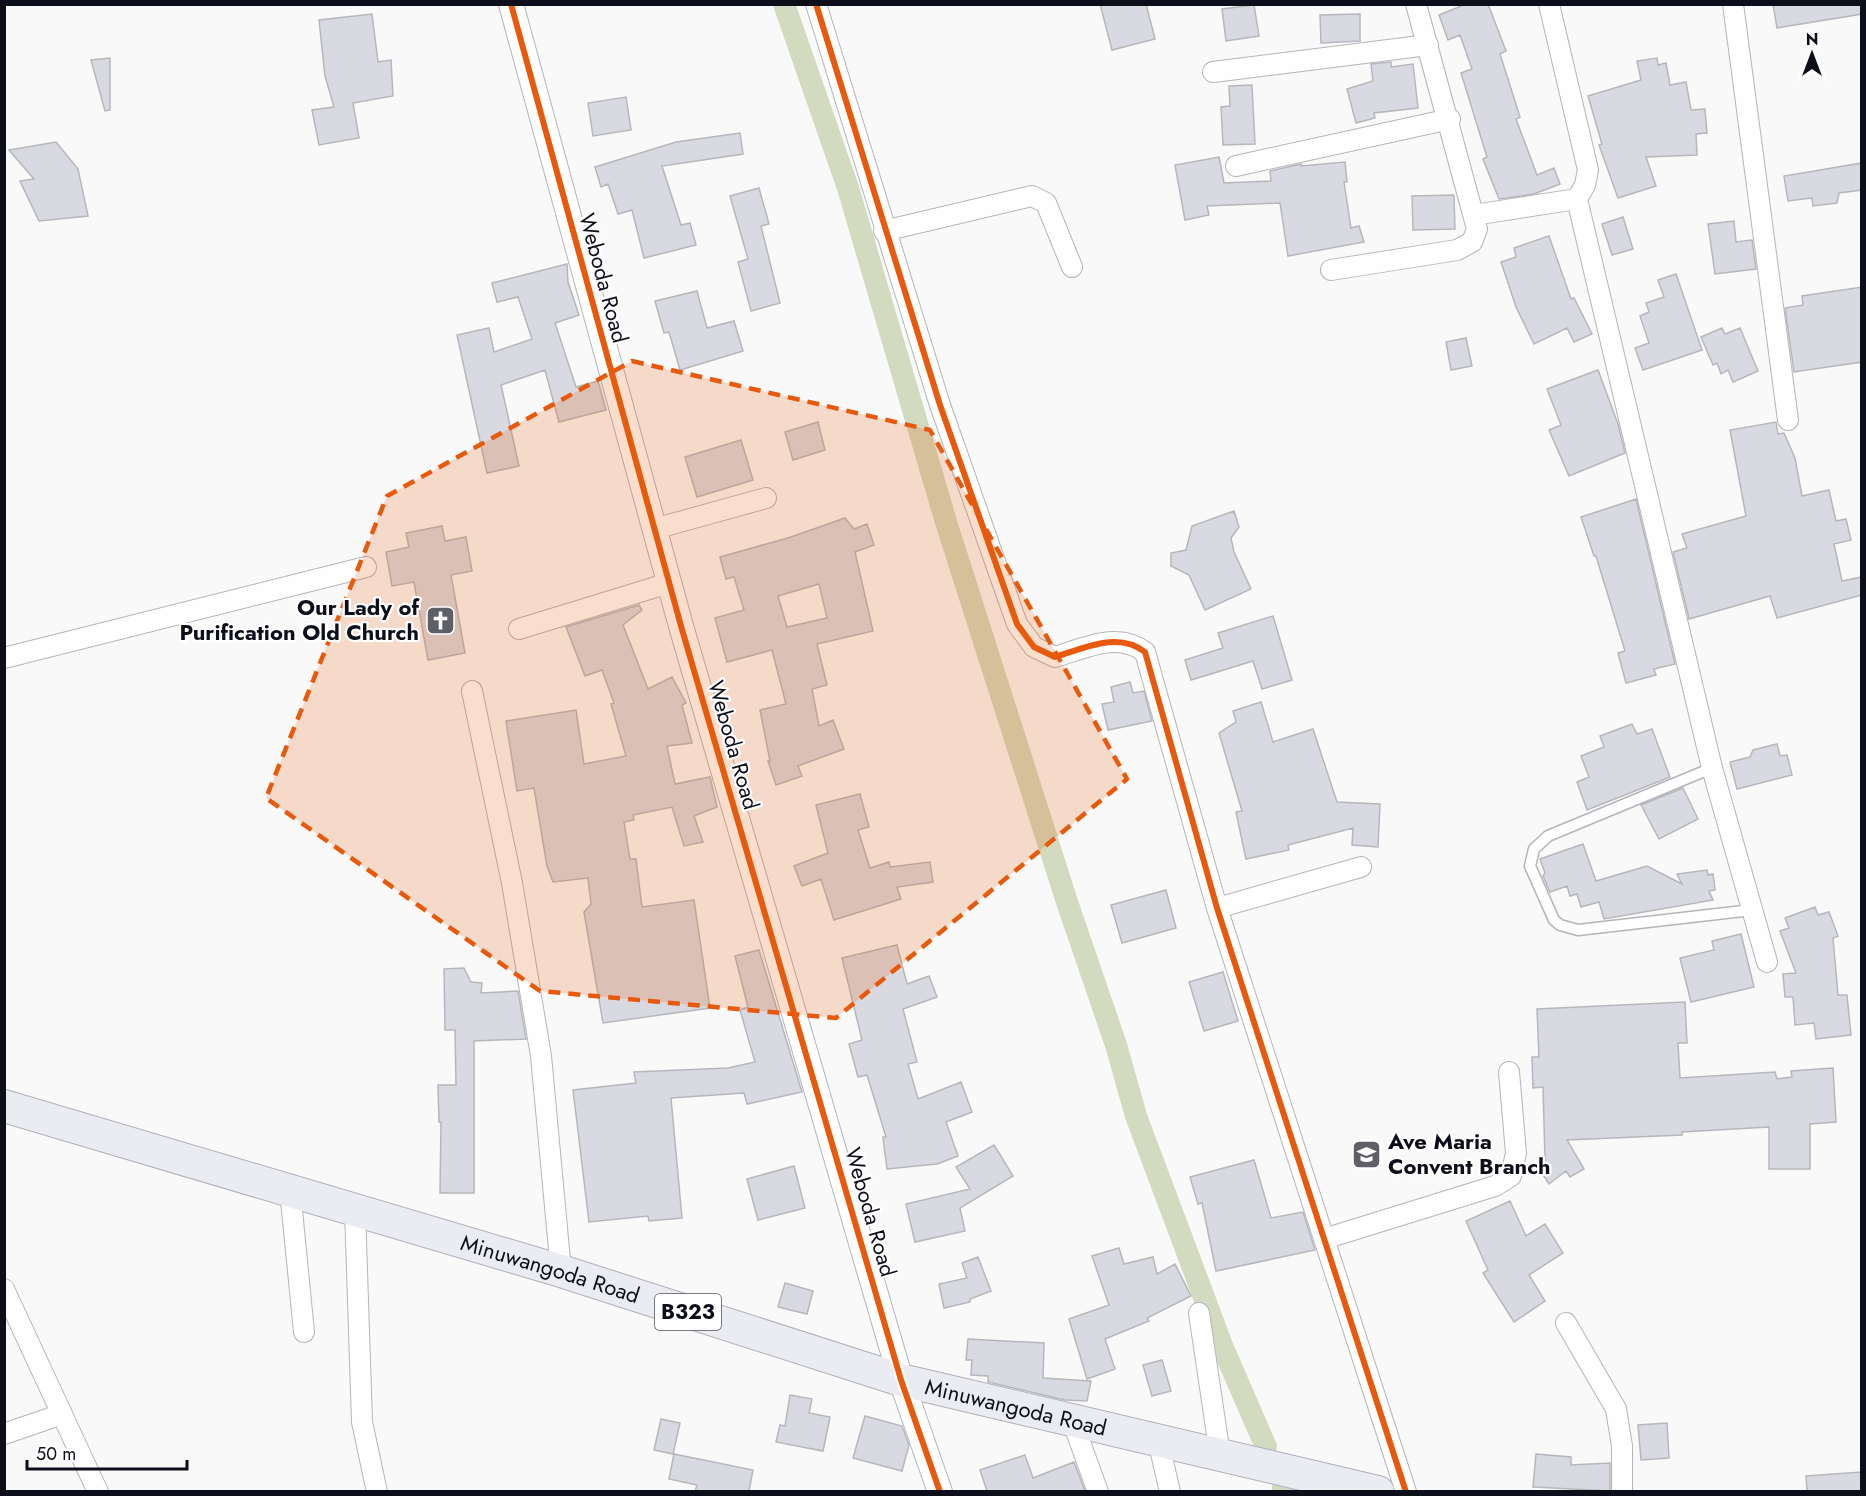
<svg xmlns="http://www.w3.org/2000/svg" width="1866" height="1496" viewBox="0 0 1866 1496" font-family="Jost,sans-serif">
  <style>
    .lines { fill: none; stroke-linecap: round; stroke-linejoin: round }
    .canal { stroke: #d2dabf; stroke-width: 22 }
    .building { fill: #d9dae1; stroke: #b6b7bc; stroke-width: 1.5; fill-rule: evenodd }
    .service-casing { stroke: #b4b5bb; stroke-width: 13 }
    .minor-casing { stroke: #b4b5bb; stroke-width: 22 }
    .tertiary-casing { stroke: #b4b5bb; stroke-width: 26 }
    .primary-casing { stroke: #aeafba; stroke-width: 34 }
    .service { stroke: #fefefe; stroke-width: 10 }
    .minor { stroke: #fefefe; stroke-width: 20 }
    .tertiary { stroke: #fefefe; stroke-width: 24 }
    .primary { stroke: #ebecf2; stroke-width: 32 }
    .cycleway-casing { stroke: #fff; stroke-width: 10 }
    .cycleway { stroke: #e8590c; stroke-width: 6 }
    .marked { fill: #e8590c; fill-opacity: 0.2; stroke: #e8590c; stroke-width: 4.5; stroke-dasharray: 12 8; stroke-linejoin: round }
    .labels { text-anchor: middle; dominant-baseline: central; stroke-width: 4.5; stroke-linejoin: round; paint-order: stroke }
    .shield { fill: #fff; stroke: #55565e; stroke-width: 1.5 }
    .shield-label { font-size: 21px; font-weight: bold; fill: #0c0e19 }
    .street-label { font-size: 22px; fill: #0c0e19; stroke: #fff }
    .poi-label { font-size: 22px; font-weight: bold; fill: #0c0e19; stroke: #fff; text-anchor: end }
  </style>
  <rect width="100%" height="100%" fill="#f9f9f9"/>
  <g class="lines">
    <path class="canal" d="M784,4L848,188L946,522L1067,902L1116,1045L1136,1116L1223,1348L1266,1447
      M1283,1488L1285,1492"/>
  </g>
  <path class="building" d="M1100,4H1146L1155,39L1112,50Z
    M1466,4H1488L1506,51L1500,54L1520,117L1516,119L1537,175L1554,168L1560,184L1534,194L1499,199L1483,159L1487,157L1461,73L1472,69L1460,35L1448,40L1439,15Z
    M1773,4H1861L1862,14L1777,28Z
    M1254,5L1259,36L1226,41L1222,9Z
    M372,14L378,62L391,60L393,96L353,103L359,138L319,145L312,110L334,107L325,76L319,20Z
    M1360,14V41L1321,43L1320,15Z
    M110,58V110L105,111L91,60Z
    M1657,58L1658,65L1666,63L1670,85L1686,82L1691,110L1705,109L1707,133L1696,134L1697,155L1646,157L1656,186L1618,198L1599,145L1602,144L1588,96L1641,80L1637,61Z
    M1391,62V67L1413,64L1418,108L1374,113L1375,118L1356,123L1347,89L1373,81L1371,64Z
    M1252,85L1255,144L1223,145L1221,107L1230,106L1229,86Z
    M626,97L631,130L593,136L588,103Z
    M740,133L743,154L662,166L681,225L690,223L696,245L644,258L632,210L618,214L608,184L601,187L595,167L676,142Z
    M56,142L78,169L88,216L39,221L20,181L34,179L9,150Z
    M1219,157L1224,183L1271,181L1270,171L1301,164V166L1345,162L1347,182H1344L1351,228L1359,226L1364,242L1288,256L1280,203L1207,206L1209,215L1185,220L1175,165Z
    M1862,163V190L1839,193L1837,203L1813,206L1812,198L1788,201L1784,176Z
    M759,188L769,224L761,226L780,303L751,311L738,262L748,259L730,196Z
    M1454,195L1455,229L1413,230L1412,196Z
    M1623,217L1633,249L1612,255L1602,224Z
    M1734,221L1736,242L1752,240L1756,269L1715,274L1708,224Z
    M1549,236L1571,299L1574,298L1592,334L1574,342L1567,328L1534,344L1516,307L1501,262L1516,257L1514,248Z
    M567,264L568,282L579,315L555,323L576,387L598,381L606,410L559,422L545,370L501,385L519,466L487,473L457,335L489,328L494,352L532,339L518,297L497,302L492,283Z
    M1676,274L1702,350L1643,370L1635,348L1649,343L1640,316L1649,312L1646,303L1664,297L1658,280Z
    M1862,287V362L1794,372L1785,308L1803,305L1802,296Z
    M697,291L707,328L734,321L743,351L680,370L669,332L664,333L655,301Z
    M1722,328L1725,334L1740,328L1758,371L1733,382L1728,370L1721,374L1717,363L1713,365L1701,337Z
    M1466,338L1472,366L1451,370L1446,342Z
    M1598,370L1618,424L1625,453L1569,476L1549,430L1561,425L1547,389Z
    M818,422L825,450L793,460L785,432Z
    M1776,422L1778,434L1784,433L1795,458L1802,496L1829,490L1836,521L1846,519L1851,540L1834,544L1842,581L1862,577V595L1777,618L1770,596L1689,619L1673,552L1687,548L1682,534L1746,516L1730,430Z
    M741,440L753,480L697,497L685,457Z
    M1636,499L1675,664L1654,669L1656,675L1626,683L1618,653L1625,651L1596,556H1594L1581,517Z
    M1234,511L1239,527L1231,538L1234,552L1251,589L1205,610L1189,575L1171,566V553L1186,550L1192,526Z
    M845,518L854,529L867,524L874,545L855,552L873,631L817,644L827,685L812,689L819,726L833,720L844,749L798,766L802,776L776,785L768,761H770L760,710L786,704L772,650L727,662L715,618L744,610L734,577L726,579L720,557L791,537ZM819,584L827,618L787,627L778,596Z
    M442,526L445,541L466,537L472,571L451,575L465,653L428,660L414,582L392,586L386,552L409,547L406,533Z
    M639,605L642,610L623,625L648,689L672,677L686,703L682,705L692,743L667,746L675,784L710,777L717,807L694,816L703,842L684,846L672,807L633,815L634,820L624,822L630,859H636L642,907L694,900L710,1008L603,1023L584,912L591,904L588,878L553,882L547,866L534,788L517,791L506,721L576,710L584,764L626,756L611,704L614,703L602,670L585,676L566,627Z
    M1273,616L1292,680L1262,689L1253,661L1191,680L1185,660L1223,648L1218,633Z
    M1130,682L1133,693L1144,691L1152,721L1108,730L1102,704L1114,702L1111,687Z
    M1261,702L1273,742L1313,729L1337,802L1380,804L1378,847L1352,845L1353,828L1288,845L1289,850L1246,859L1236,812L1242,811L1219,733L1236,722L1233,711Z
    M1632,724L1637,734L1652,729L1670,777L1587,810L1577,782L1589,777L1581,756L1604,747L1600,736Z
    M1777,744L1780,756L1787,755L1792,775L1737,789L1730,762L1750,757L1753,750Z
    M1683,788L1698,819L1659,839L1641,805Z
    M860,794L869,827L858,830L870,868L889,862L890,867L930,862L933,882L897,887L901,899L834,920L821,879L802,886L794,866L828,853L816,805Z
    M1583,844L1596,881L1647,866L1682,884L1677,874L1707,870L1708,875L1713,874L1715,890L1709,891L1713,900L1604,919L1599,902L1581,907L1577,894L1570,896L1567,886L1550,892L1543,876L1545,873L1540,859Z
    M1166,890L1176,928L1122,943L1111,905Z
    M1815,907L1818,915L1829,912L1838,936L1833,938L1838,995H1847L1851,1035L1816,1039L1814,1023L1795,1025L1793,997H1785L1783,974L1796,973L1780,931L1789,928L1785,918Z
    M1741,934L1754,987L1691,1002L1680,958L1714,950L1712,941Z
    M897,945L907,984L929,976L937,997L903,1009L917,1062L908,1064L918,1099L961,1082L972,1112L946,1122L958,1156L937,1164L887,1169L883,1137H886L867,1075L858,1077L849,1044L862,1040L842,958Z
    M759,950L802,1092L747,1104L744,1093L671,1098L682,1218L649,1221L648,1216L589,1222L573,1090L636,1083L634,1072L728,1068L755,1062L740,1010L748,1007L735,956Z
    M464,968L471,982L482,983L481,993L518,991L526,1039L474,1041V1193H440L441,1122H439L438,1085H456L455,1030H445L444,969Z
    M1223,972L1238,1021L1204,1031L1189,982Z
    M1685,1002L1687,1043H1678L1680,1078L1775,1072L1777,1079L1792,1077L1791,1071L1833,1068L1836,1122L1810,1124V1169H1769V1127L1682,1132V1135L1567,1140L1584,1169L1570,1177L1566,1171L1549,1184L1537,1166L1545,1160L1543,1087L1533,1088L1532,1057H1539L1537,1009Z
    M994,1145L1013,1176L960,1208L965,1231L915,1242L906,1204L970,1189L956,1167Z
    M1254,1160L1271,1218L1303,1212L1315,1250L1216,1271L1202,1203L1198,1204L1190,1177Z
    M794,1166L805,1208L758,1220L747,1179Z
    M1510,1201L1526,1236L1545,1224L1563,1253L1529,1275L1545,1301L1514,1322L1483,1273L1488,1270L1466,1221Z
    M1119,1248L1124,1264L1153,1257L1157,1274L1175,1264L1191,1296L1147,1318L1149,1321L1105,1339L1115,1369L1087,1379L1069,1319L1109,1305L1092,1256Z
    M978,1257L991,1291L970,1299V1302L944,1308L939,1284L967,1278L962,1263Z
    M785,1283L813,1291L807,1314L778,1307Z
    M968,1339L1044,1343L1043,1378L1091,1381L1087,1401L1065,1400L988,1382V1376L971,1375L972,1360H966Z
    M1162,1360L1171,1391L1152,1396L1143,1365Z
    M790,1395L812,1399L809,1413L830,1417L823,1451L776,1442L780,1425L785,1426Z
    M865,1416L902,1426L909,1445L902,1471L853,1458Z
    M661,1419L680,1423L673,1454L654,1450Z
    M1667,1423L1669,1458L1641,1460L1638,1425Z
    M674,1454L753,1470L749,1491H695L697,1485L669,1479Z
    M1536,1454L1571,1457V1465L1610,1463V1491L1533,1487Z
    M1025,1455L1033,1478L1074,1462L1085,1491H987L980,1470Z
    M1862,1472V1491H1807L1806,1476Z"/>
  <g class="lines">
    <defs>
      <path id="service" d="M1712,768L1548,836L1534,849L1530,866L1554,920L1560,925L1578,930L1752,910"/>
      <path id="minor" d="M816,4L940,405L1017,624L1034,647L1055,657C1085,648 1118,631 1145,652L1217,908L1406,1492
        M1549,4L1588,170L1585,185L1577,199L1712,768L1767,962
        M1733,4L1788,420
        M1213,72L1428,45
        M1236,166L1450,119
        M1474,215L1577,199
        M884,231L1032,196L1046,203L1072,267
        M1331,270L1457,250L1472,242L1477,229L1416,4
        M654,529L766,498
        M519,629L669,583
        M4,658L366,567
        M472,691L512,883L541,1056L561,1271
        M1217,908L1361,867
        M290,1190L304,1332
        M355,1210L362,1422L377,1492
        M1324,1239L1495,1186L1511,1176L1516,1153L1509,1072
        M4,1289L98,1492
        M1199,1313L1220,1455
        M1566,1323L1616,1409L1622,1446V1492
        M1072,1420L1098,1492
        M4,1434L62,1414
        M1158,1440L1170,1492"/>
      <path id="tertiary" d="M511,4L681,626L901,1380L940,1492"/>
      <g id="primary">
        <path id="s1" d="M4,1106L561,1271L901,1380L1378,1492"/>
      </g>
    </defs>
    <use href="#service" class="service-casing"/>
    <use href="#minor" class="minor-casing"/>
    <use href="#tertiary" class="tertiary-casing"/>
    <use href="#primary" class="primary-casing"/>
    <use href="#service" class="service"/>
    <use href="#minor" class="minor"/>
    <use href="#tertiary" class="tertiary"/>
    <use href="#primary" class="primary"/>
    <defs>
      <path id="cycleway" d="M511,4L681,626L901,1380L940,1492
        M816,4L940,405L1017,624L1034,647L1055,657C1085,648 1118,631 1145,652L1217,908L1406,1492"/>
    </defs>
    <use href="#cycleway" class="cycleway-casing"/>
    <use href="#cycleway" class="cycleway"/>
  </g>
  <path class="marked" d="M632,361L930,430L1127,779L836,1018L540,991L266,798L387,496Z"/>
  <defs>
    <symbol id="church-square" viewBox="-11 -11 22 22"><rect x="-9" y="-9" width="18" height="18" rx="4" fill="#5f6067" stroke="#fff"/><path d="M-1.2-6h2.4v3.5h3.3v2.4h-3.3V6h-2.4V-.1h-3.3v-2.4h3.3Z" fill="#fff"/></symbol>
    <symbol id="school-square" viewBox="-11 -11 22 22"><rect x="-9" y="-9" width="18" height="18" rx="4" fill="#5f6067" stroke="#fff"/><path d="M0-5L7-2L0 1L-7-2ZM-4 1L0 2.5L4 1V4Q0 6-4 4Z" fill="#fff"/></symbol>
  </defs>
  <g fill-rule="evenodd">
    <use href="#church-square" x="424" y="604" width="33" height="33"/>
    <use href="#school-square" x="1350" y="1138" width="33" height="33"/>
  </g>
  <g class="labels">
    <rect class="shield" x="655" y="1294" width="66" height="36" rx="4.5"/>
    <g class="shield-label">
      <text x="688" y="1312">B323</text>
    </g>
    <g class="street-label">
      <text transform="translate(604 278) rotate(75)">Weboda Road</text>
      <text transform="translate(734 745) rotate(74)">Weboda Road</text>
      <text transform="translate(871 1212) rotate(74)">Weboda Road</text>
      <text stroke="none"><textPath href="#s1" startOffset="570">Minuwangoda Road</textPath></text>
      <text stroke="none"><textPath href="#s1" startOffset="1056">Minuwangoda Road</textPath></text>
    </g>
    <g class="poi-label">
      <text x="419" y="607">Our Lady of<tspan x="419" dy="25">Purification Old Church</tspan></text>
      <text x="1388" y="1141" text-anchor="start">Ave Maria<tspan x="1388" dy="25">Convent Branch</tspan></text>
    </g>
  </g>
  <rect width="1866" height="1496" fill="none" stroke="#0c0e19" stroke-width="12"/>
  <g transform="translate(1812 54)" stroke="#ffffff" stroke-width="4.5" paint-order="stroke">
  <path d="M0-4.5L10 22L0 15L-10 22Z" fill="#0c0e19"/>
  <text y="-9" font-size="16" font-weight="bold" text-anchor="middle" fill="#0c0e19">N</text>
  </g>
  <path d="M27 1460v9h160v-9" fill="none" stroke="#0c0e19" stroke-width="3"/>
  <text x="36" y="1460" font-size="18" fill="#0c0e19" stroke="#ffffff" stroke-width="4.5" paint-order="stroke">50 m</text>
</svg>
